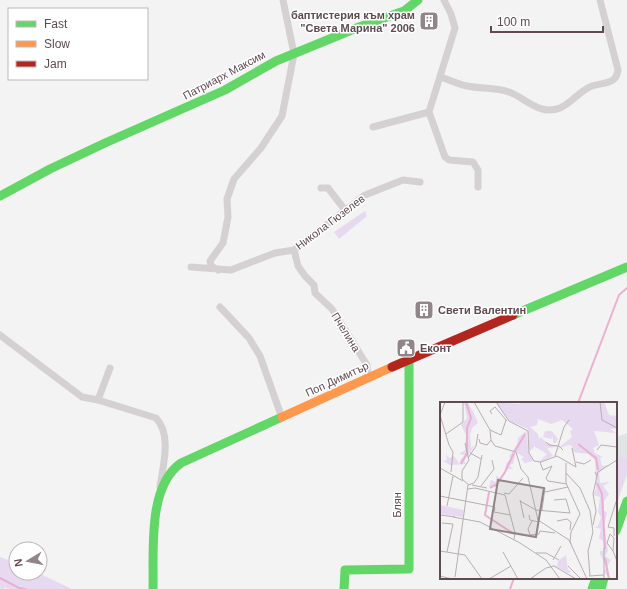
<svg xmlns="http://www.w3.org/2000/svg" width="627" height="589" viewBox="0 0 627 589" font-family="Helvetica,sans-serif">
  <style>
    .commercial { fill: #e1e4e5 }
    .green { fill: #e7d9f0 }
    .lines { fill: none; stroke-linecap: round; stroke-linejoin: round }
    .stream { stroke: #ebb0d1; stroke-width: 2 }
    .street { stroke: #d5d1d2; stroke-width: 7 }
    .fast { stroke: #63d668; stroke-width: 9 }
    .slow { stroke: #ff974d; stroke-width: 9 }
    .jam { stroke: #b3261e; stroke-width: 9 }
    .labels { text-anchor: middle; dominant-baseline: central; stroke-width: 3; stroke-linejoin: round; paint-order: stroke }
    .poi-label { font-size: 11px; font-weight: bold; fill: #5e4a50; stroke: #fff; text-anchor: start }
    .street-label { font-size: 11px; fill: #5e4a50; stroke: #fff }
    .inset-river { fill: none; stroke: #ebb0d1; stroke-width: 2 }
    .inset-road { fill: none; stroke: #b7afb2; stroke-width: 1 }
    .view { fill: #928589; fill-opacity: 0.15; stroke: #928589; stroke-width: 2 }
    .inset-edge { fill: none; stroke: #5e4a50; stroke-width: 2 }
  </style>
  <rect width="100%" height="100%" fill="#f3f3f3"/>
  <path class="commercial" d="M627,433V475L616,506V437Z"/>
  <path class="green" d="M365,211L367,216L339,239L334,232Z
    M620,458H627V473L616,502V460Z
    M0,557L16,563V573H38L72,589H8L5,587L4,589H0Z"/>
  <g class="lines">
    <path class="stream" d="M578,403L619,295L627,288
      M0,578L19,588L26,589
      M510,589L514,578"/>
    <path class="street" d="M441,77C449,80 458,84 467,86C481,89 495,87 509,92C526,98 539,116 560,108C572,103 579,91 592,86C604,82 616,85 618,70L600,0
      M429,112L445,157L449,160L473,162L478,170V187
      M373,127L429,112L455,28L451,14L444,0
      M321,188H328L345,210
      M294,250L298,266L305,276L314,285L315,293L332,309L367,365L368,377
      M191,267L231,270L275,253L294,250L365,195L403,180L420,182
      M218,270L211,266L210,261L223,243L228,217L227,199L234,179L261,148L282,116L294,54L283,0
      M220,307L249,338L260,356L282,418
      M0,335L82,397L98,400L156,418C172,435 163,465 160,487
      M98,400L110,368"/>
    <path class="fast" d="M0,196L50,169L105,143L225,90L276,61L359,27L404,11L418,0
      M513,315L627,267
      M616,531L627,501
      M153,589C154,552 147,487 181,463L282,417
      M344,589L345,570L409,569V359
      M592,589L596,578
      M601,589L604,578"/>
    <path class="slow" d="M282,417L392,367"/>
    <path class="jam" d="M392,367L513,315"/>
  </g>
  <defs>
    <symbol id="building-square" viewBox="-11 -11 22 22"><rect x="-9" y="-9" width="18" height="18" rx="4" fill="#928589" stroke="#fff"/><path d="M-4-6H4V6H1V3H-1V6H-4ZM-2.5-4.3h1.7v1.8h-1.7ZM.8-4.3h1.7v1.8H.8ZM-2.5-1h1.7V.8h-1.7ZM.8-1h1.7V.8H.8Z" fill="#fff"/></symbol>
    <symbol id="civic-square" viewBox="-11 -11 22 22"><rect x="-9" y="-9" width="18" height="18" rx="4" fill="#928589" stroke="#fff"/><path d="M-.6-6.5H3V-4.5H.6V-3L4-1V1h2V6H-6V1h2V-1L-.6-3ZM-1.2 2.5V6h2.4V2.5Z" fill="#fff"/></symbol>
  </defs>
  <g fill-rule="evenodd">
    <use href="#building-square" x="418" y="10" width="22" height="22"/>
    <use href="#building-square" x="413" y="299" width="22" height="22"/>
    <use href="#civic-square" x="395" y="337" width="22" height="22"/>
  </g>
  <g class="labels">
    <g class="poi-label">
      <text x="415" y="15" text-anchor="end">баптистерия към храм<tspan x="415" dy="13">"Света Марина" 2006</tspan></text>
      <text x="438" y="310">Свети Валентин</text>
      <text x="420" y="348">Еконт</text>
    </g>
    <g class="street-label">
      <text transform="translate(224 75) rotate(-28)">Патриарх Максим</text>
      <text transform="translate(330 222) rotate(-37)">Никола Гюзелев</text>
      <text transform="translate(346 332) rotate(58)">Пчелина</text>
      <text transform="translate(337 379) rotate(-25)">Поп Димитър</text>
      <text transform="translate(397 505) rotate(-90)">Блян</text>
    </g>
  </g>
  <g transform="translate(440 402)">
    <rect width="177" height="177" fill="#f3f3f3"/>
    <path d="M24,0H27L33,9L38,21L32,26L30,33L31,46L35,43L24,59L26,62L10,63L3,59L7,58L6,52L9,56L14,54L20,62V58L25,53L19,52L25,48L26,33L21,23L27,16ZM56,0L80,2L82,0H164L169,13L177,14V26L170,27L176,31L154,29L159,43L153,46L155,51L163,55L160,56L162,64L168,63L159,71L160,81L170,80L163,84L169,92L164,99V109L167,110L164,124L168,149L165,154L171,158L166,166L170,177L164,170L166,165L160,152V149H163V139L159,136L161,127L154,125L158,124L161,115L158,110L160,95L153,93L156,87L155,58L148,52L133,50L132,44L129,43L117,47L132,35L130,29L133,27L122,18L111,22L98,17L97,23L90,25L98,32L99,37L101,35L106,40L118,45L107,46L113,54L103,59H100L107,52L94,44L92,48H89L88,27L70,19ZM86,29L89,51L93,59L85,61L81,57L84,55L76,50L73,62L69,63L73,67H68L56,85H49L51,78L56,80V74L61,76L65,70L66,62L71,56L69,55L77,42L78,36ZM105,29H112L118,37L116,41H113V34L112,37L103,35ZM0,103L24,108L23,115L0,112ZM126,153L128,168L132,170L128,171L110,161L117,164L118,159Z" fill="#e7d9f0"/>
    <path class="inset-river" d="M138,42L156,56L158,68M75,49L85,32M21,62L27,51V26L31,16L26,0M157,81L162,92L165,147M50,86L57,82L65,70L74,51M49,90L45,113L74,132M165,156L169,177"/>
    <path class="inset-road" d="M5,0L0,13L9,43L13,50L11,70M34,0L50,28L51,38L47,43L40,41L39,37M56,0L69,19L88,29L89,51L94,59L101,60L117,54L136,65L132,46M160,0L162,18L177,26M52,12L50,9L55,5L67,19M50,28L61,33L66,18M6,32L23,20V1M51,38L55,44L76,50L81,67L88,75L98,118L129,138L131,142M106,40L109,43L119,44L123,48M25,41L29,58L22,69V77L29,83M157,48L161,43L177,45M30,51L41,57M115,54L124,25L129,18M28,56L36,44L38,32M100,60L103,68L112,64L106,76L108,79L127,82M136,60L144,62L151,58M126,61V81L140,112L131,130L130,140L147,177M0,66L23,79M126,71L140,86L150,109L153,130L148,149L150,174M157,74L158,70L177,58M28,83L34,81L38,75L42,53M32,83L47,86M41,84L54,67L52,58M28,87L35,86L65,93L75,131L74,137M105,90L128,85M64,91L69,92L83,76M0,94L55,105L54,110L70,113M80,98L84,116M80,99L96,108L130,111L126,97L114,98M7,104L13,74M102,108L105,86M0,113L15,115M89,113L90,118L99,120M13,115L40,120L80,141L106,158L120,177M92,119L88,127L90,133L99,132L100,129L115,131M117,119L127,117L131,120L130,128M2,121L13,122L7,150M153,123L156,109L153,92L157,74L155,70M174,134V126L168,125L177,97M164,146V173M0,149L25,153L42,177M173,149L167,141L170,132L174,136L173,149L177,159M63,150L78,177M96,151H106L119,158M113,158L121,144M128,164L141,177M0,174L12,177M149,174L164,173V177M15,175L28,83M49,177L71,164M90,177L106,166L114,164L136,177"/>
    <path class="view" d="M58,78L104,86L96,135L50,127Z"/>
    <rect width="177" height="177" class="inset-edge"/>
  </g>
  <rect x="8" y="8" width="140" height="72" fill="#ffffff" stroke="#bfb7b9"/>
  <rect x="16" y="21" width="20" height="6" fill="#63d668" stroke="#bfb7b9"/>
  <text x="44" y="28" font-size="12" fill="#5e4a50">Fast</text>
  <rect x="16" y="41" width="20" height="6" fill="#ff974d" stroke="#bfb7b9"/>
  <text x="44" y="48" font-size="12" fill="#5e4a50">Slow</text>
  <rect x="16" y="61" width="20" height="6" fill="#b3261e" stroke="#bfb7b9"/>
  <text x="44" y="68" font-size="12" fill="#5e4a50">Jam</text>
  <g transform="translate(28 561) rotate(260)"><circle r="19" fill="#ffffff" stroke="#bfb7b9"/>
  <path d="M0-3L7 15L0 10L-7 15Z" fill="#928589"/>
  <text y="-6" font-size="11" font-weight="bold" text-anchor="middle" fill="#5e4a50">N</text>
  </g>
  <path d="M491 26v6h112v-6" fill="none" stroke="#5e4a50" stroke-width="2"/>
  <text x="497" y="26" font-size="12" fill="#5e4a50" stroke="#ffffff" stroke-width="3" paint-order="stroke">100 m</text>
</svg>
